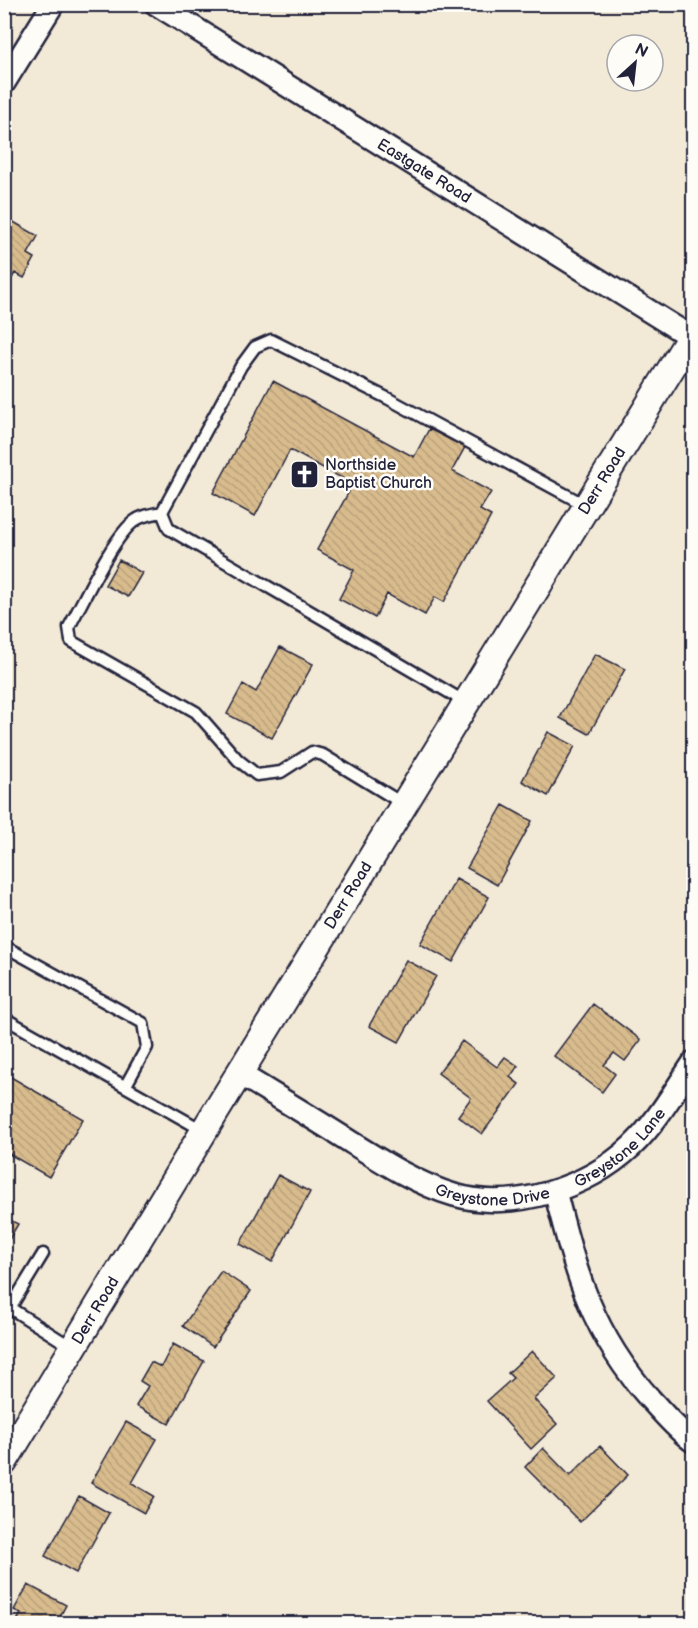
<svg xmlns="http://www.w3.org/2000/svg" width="698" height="1628" viewBox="0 0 698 1628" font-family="'Balsamiq Sans',sans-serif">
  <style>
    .building { fill: url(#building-back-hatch); stroke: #22223b; stroke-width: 1.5 }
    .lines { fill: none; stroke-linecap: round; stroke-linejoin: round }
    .service-casing { stroke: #22223b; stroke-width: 15 }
    .minor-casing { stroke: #22223b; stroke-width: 26 }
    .tertiary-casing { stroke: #22223b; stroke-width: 30 }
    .service { stroke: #fdfcf7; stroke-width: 10 }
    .minor { stroke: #fdfcf7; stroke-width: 21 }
    .tertiary { stroke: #fdfcf7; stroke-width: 26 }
    .labels { text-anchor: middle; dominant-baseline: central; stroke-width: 5; stroke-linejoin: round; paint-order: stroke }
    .street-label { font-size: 16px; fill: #22223b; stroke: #fdfcf7 }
    .poi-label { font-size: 16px; fill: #22223b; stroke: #fdfcf7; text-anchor: start }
  </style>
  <defs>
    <pattern id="building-back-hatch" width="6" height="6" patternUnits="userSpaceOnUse" patternTransform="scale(1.5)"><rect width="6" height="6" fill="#d9bc8d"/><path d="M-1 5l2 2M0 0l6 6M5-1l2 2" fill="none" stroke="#baa17b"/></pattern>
  </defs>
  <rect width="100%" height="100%" fill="#f2e9d7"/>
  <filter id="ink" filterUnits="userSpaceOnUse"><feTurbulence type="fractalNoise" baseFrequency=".0167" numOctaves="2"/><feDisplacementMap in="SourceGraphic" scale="12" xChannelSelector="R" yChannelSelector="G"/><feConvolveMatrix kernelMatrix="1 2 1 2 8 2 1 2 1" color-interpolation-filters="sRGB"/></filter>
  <g filter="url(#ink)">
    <path class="building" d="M10,220L38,236L28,254L35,258L24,278L15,273L4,292V230Z
      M273,381L414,457L429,429L465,447L452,471L491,492L480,510L491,516L444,602L435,597L425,615L387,594L375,618L339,599L354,570L317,550L353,484L290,450L255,516L213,493Z
      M119,560L142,573L128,597L105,585Z
      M280,647L313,664L272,738L227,714L243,684L256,692Z
      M595,654L625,669L589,734L560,718Z
      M548,732L575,746L548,796L522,781Z
      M503,805L532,821L497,885L467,868Z
      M456,879L489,897L453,962L420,944Z
      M406,960L436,976L399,1042L369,1026Z
      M593,1004L641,1040L625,1061L614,1053L604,1065L615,1074L602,1092L554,1056Z
      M462,1041L497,1067L505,1057L518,1066L510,1077L519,1084L482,1134L458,1116L471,1098L438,1073Z
      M4,1073L83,1119L49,1177L4,1151Z
      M278,1175L310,1192L272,1262L240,1244Z
      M4,1217L18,1224L4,1248Z
      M221,1271L251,1291L213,1347L183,1326Z
      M173,1344L204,1361L169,1424L136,1406L148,1386L140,1381L151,1362L161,1367Z
      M532,1351L557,1378L534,1399L557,1424L531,1449L487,1401L513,1378L508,1373Z
      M126,1422L157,1439L132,1483L154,1496L144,1513L91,1483Z
      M600,1446L628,1475L580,1522L525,1467L543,1448L570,1476Z
      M79,1496L109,1513L76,1573L45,1556Z
      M28,1585L66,1605L56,1624H15L21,1614L14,1610Z"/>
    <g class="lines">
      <defs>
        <path id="service" d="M162,512L169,529L467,703
          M405,805L323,755L312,752L281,772L257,775L238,760L196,712L71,641L69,627C83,602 114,534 136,520C143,515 154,514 162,512L241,366L255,347L271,340L387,398L585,505
          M4,946L143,1023L147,1047L126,1085
          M4,1018L204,1131
          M43,1254L10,1308L73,1348"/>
        <g id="minor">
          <path id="s1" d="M156,4L694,339"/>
          <path d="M4,83L53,4"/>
          <path id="s2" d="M240,1074C276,1096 313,1118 349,1141C381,1161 417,1184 454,1195C514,1212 587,1188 632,1146C657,1122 674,1091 694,1062"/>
          <path d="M555,1191C576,1274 592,1334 651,1400C665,1415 677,1430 694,1442"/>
        </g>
        <g id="tertiary">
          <path id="s3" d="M4,1462L204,1131L694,331"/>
        </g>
      </defs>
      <use href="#service" class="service-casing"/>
      <use href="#minor" class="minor-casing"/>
      <use href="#tertiary" class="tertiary-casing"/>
      <use href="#service" class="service"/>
      <use href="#minor" class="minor"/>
      <use href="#tertiary" class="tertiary"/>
    </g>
  </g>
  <defs>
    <symbol id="church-square" viewBox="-11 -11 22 22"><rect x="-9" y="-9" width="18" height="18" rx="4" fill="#22223b" stroke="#fdfcf7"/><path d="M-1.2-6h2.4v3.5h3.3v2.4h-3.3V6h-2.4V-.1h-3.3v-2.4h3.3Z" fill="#fff"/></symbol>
  </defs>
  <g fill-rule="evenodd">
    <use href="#church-square" x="288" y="458" width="33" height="33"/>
  </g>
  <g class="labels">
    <g class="street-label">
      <text stroke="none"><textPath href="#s1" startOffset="316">Eastgate Road</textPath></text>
      <text stroke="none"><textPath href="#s3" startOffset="1149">Derr Road</textPath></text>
      <text stroke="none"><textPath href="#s3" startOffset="663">Derr Road</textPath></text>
      <text stroke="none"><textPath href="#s2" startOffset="428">Greystone Lane</textPath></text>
      <text stroke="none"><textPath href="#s2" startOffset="285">Greystone Drive</textPath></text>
      <text stroke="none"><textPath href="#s3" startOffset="177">Derr Road</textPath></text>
    </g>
    <g class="poi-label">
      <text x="325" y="465">Northside<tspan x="325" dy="18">Baptist Church</tspan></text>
    </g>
  </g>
  <rect width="698" height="1628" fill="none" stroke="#fdfcf7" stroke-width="24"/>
  <rect x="12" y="12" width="674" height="1604" fill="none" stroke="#22223b" stroke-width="2" filter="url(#ink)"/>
  <g transform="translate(635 63) rotate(27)"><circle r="28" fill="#fdfcf7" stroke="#a5a5ac" stroke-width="1.5"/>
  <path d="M0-4.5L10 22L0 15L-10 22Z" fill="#22223b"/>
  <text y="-9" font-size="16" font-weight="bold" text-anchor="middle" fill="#22223b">N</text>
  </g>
</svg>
